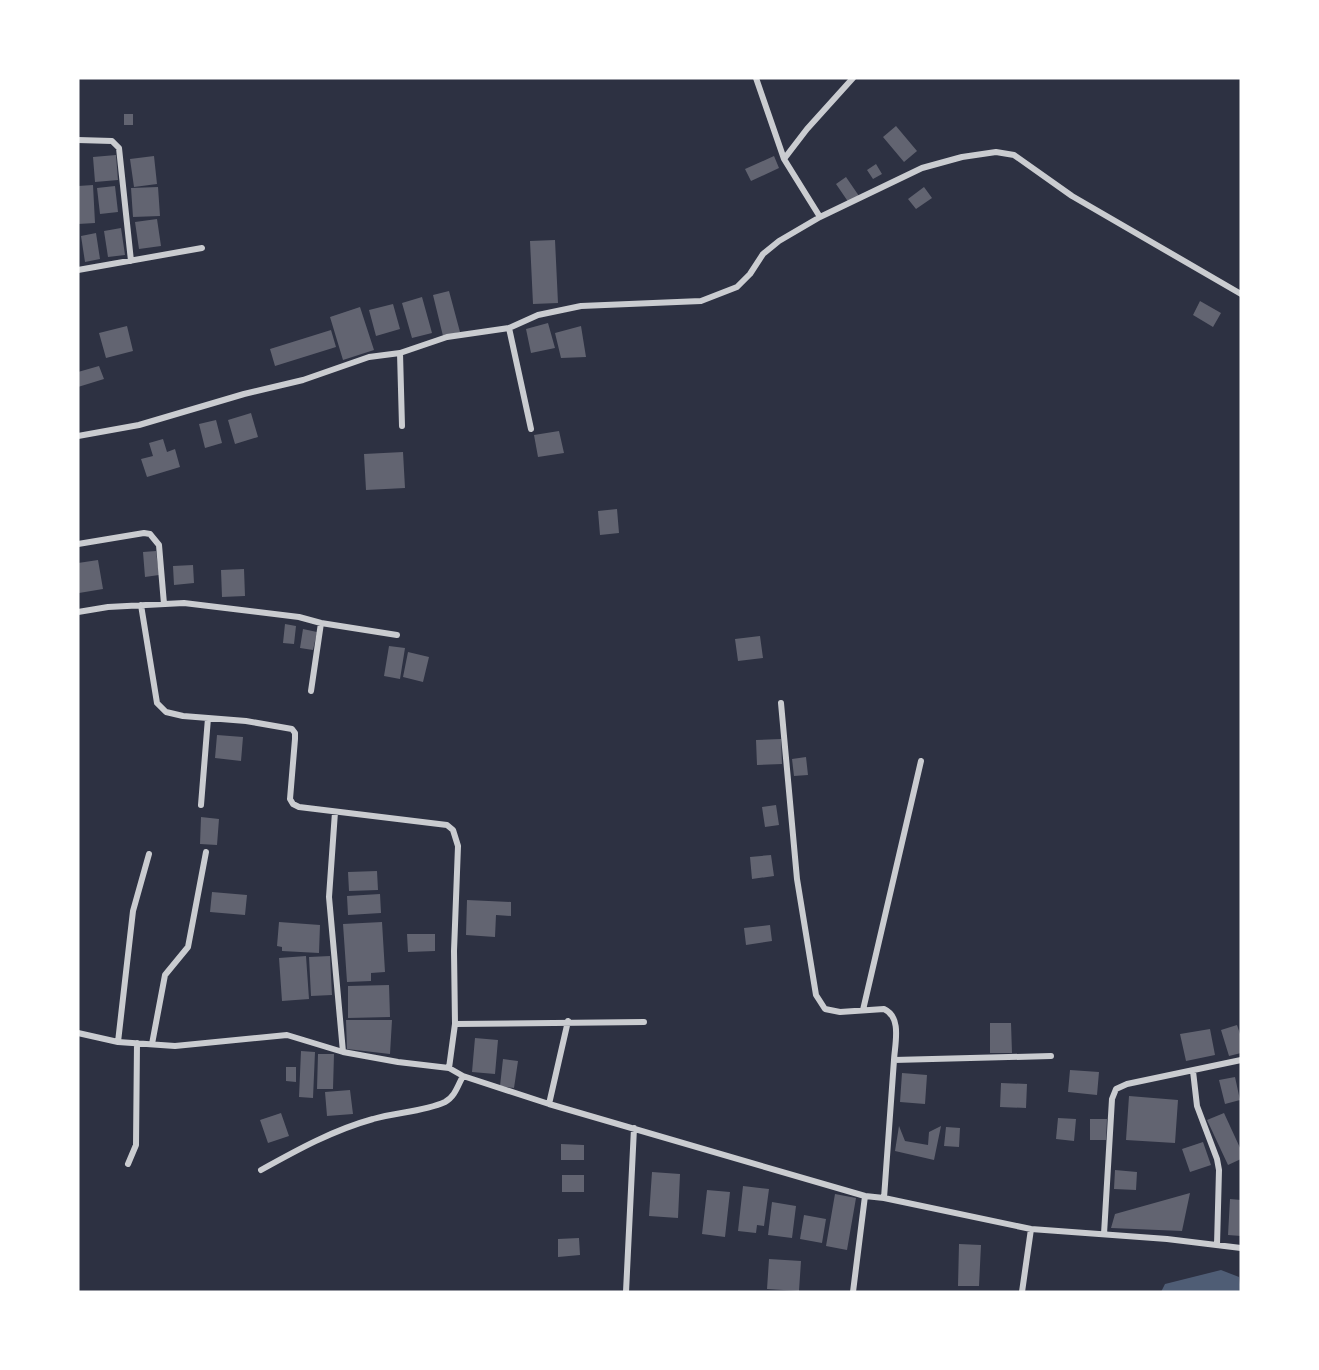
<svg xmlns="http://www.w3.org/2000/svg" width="1319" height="1370" viewBox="0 0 1319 1370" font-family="'Work Sans',sans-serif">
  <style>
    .water { fill: #4f5d75 }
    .building { fill: #626471 }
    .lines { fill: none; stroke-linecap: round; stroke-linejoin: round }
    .minor { stroke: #caccd0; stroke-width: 6 }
  </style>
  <rect width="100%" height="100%" fill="#2d3142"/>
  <path class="water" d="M1221,1270L1239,1277L1241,1292H1161L1165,1284Z"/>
  <path class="building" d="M124,114H133V125H124Z
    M896,126L917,151L904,162L883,137Z
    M116,155L118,180L95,182L93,157Z
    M154,156L157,184L134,187L130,159Z
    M774,156L779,168L751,181L745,169Z
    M876,164L882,174L873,179L867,170Z
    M846,177L859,196L849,203L836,184Z
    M93,185L95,223L78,224V186Z
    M115,186L118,212L100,214L97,188Z
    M158,187L160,216L133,217L131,188Z
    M924,187L932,198L916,209L908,199Z
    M157,219L161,246L139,249L135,222Z
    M121,228L125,255L108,257L104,231Z
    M96,233L100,259L85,262L81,236Z
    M555,240L558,303L533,304L530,241Z
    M449,291L460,332L443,336L433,295Z
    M422,297L432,333L412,338L402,303Z
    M1200,301L1221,313L1213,327L1193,315Z
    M393,304L400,329L376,336L369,310Z
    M360,307L374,350L343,360L330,317Z
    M548,323L555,348L531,353L526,329Z
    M127,326L133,351L106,358L99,333Z
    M581,326L586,357L561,358L555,333Z
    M331,330L336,347L275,366L270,349Z
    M99,366L104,379L78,387V372Z
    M251,413L258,437L235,444L228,420Z
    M216,420L222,443L205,448L199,424Z
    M559,431L564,453L538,457L534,435Z
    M163,439L167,452L175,449L180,467L147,477L141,459L153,456L149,443Z
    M403,452L405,488L366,490L364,454Z
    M617,509L619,533L600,535L598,511Z
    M156,551L159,575L145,577L143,552Z
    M98,560L103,589L79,593L78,563Z
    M193,565L194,583L174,585L173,566Z
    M244,569L245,596L222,597L221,570Z
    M285,624L296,626L294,644L283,643Z
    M303,629L317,632L313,650L300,648Z
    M760,636L763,658L738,661L735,639Z
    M389,646L405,648L400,679L384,676Z
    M408,652L429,657L423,682L403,677Z
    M217,735L243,737L241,761L215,758Z
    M781,739L782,764L757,765L756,740Z
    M806,757L808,775L794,776L792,759Z
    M776,805L779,825L765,827L762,807Z
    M201,817L219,819L217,845L200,844Z
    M771,855L774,876L752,879L750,857Z
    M377,871L378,890L349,891L348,872Z
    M212,892L247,895L245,915L210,912Z
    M380,894L381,913L348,915L347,896Z
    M467,900L511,902V916L496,915L495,937L466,935Z
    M279,922L320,925L319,953L282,951V947L277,946Z
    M382,922L385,972L371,973V981L347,982L343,924Z
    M770,925L772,941L746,945L744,928Z
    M407,934H435V951L408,952Z
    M306,956L309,999L282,1001L279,958Z
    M330,956L332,995L311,996L309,957Z
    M389,985L390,1017L348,1018V986Z
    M346,1020H392L390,1054L347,1049Z
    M990,1023H1011L1012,1053H990Z
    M1237,1025L1241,1037V1053L1229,1056L1221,1030Z
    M1210,1029L1215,1055L1186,1061L1180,1034Z
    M475,1038L498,1040L495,1074L472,1072Z
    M301,1051L315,1052L313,1098L299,1097Z
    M318,1054H334L333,1089H317Z
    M503,1059L518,1061L514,1088L500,1086Z
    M286,1067H296V1082L286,1081Z
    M1070,1070L1099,1072L1097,1095L1068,1092Z
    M902,1073L927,1075L925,1104L900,1102Z
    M1235,1077L1240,1100L1225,1104L1219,1080Z
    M1001,1083L1027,1084L1026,1108L1000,1107Z
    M350,1090L353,1114L327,1116L325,1092Z
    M1129,1096L1178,1100L1175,1143L1126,1140Z
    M281,1113L289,1136L268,1143L260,1120Z
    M1224,1113L1241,1150V1159L1228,1165L1207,1120Z
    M1058,1118L1076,1119L1074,1141L1056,1139Z
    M1090,1119H1107L1106,1140H1090Z
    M899,1126L905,1141L928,1145L929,1132L941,1126L934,1160L895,1151Z
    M946,1127L960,1128L959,1147L944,1146Z
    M1203,1142L1211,1165L1190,1172L1182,1149Z
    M561,1144L584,1145V1160H561Z
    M1115,1170L1137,1172L1136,1190L1114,1189Z
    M652,1172L680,1174L678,1218L649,1216Z
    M562,1175H584V1192H562Z
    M743,1186L769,1189L764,1226L757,1225L756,1233L738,1231Z
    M707,1190L730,1192L725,1237L702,1234Z
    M1190,1193L1182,1231L1111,1228L1115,1214Z
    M835,1194L856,1198L847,1250L826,1246Z
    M1230,1199L1241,1200V1236L1228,1235Z
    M772,1202L796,1206L792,1238L768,1235Z
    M804,1215L826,1219L822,1243L800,1239Z
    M579,1238L580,1255L558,1257V1239Z
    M959,1244L981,1245L979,1286H958Z
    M769,1259L801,1261L799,1291L767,1289Z"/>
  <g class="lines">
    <path class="minor" d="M756,78L784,159
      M78,140L112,141L119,148L131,261
      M820,217L922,168L962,157L996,152L1014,155L1072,196L1241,294
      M78,270L202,248
      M509,328L531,429
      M400,353L402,426
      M78,436L139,425L244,394L303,380L369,357L400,353L447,337L509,328L538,315L581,306L701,301L737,287L750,274L763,254L779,241L820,217L784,159L807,129L853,78
      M78,544L144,533L150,534L159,545L164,604
      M141,605L157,703L166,712L183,716L246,721L292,729L295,733V739L290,799L293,804L299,807L447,825L453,830L458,846L454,951L455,1024L449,1068
      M78,612L108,607L184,603L299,617L321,623L397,635
      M311,691L321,623
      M781,703L797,879L816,995L825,1009L840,1012L884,1009C902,1017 895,1043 894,1060
      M201,805L208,718
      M335,812L329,897L343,1052
      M863,1010L921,761
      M455,1024L644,1022
      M78,1033L118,1042L175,1046L287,1035L343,1052L398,1062L449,1068L463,1076L549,1104L865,1196L884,1198L1031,1229L1167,1239L1241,1248
      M118,1042L133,911L149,854
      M152,1044L165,975L188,947L206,852
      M1193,1071L1197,1106L1217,1159L1219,1170L1217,1245
      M549,1104L568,1021
      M128,1164L136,1145L137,1043
      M261,1170C297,1150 333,1130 373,1119C396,1112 423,1112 445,1102C455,1097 458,1085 463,1076
      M884,1198L894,1060L1051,1056
      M1104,1234L1112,1099L1116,1089L1127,1084L1241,1060
      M626,1292L634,1128
      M853,1292L865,1196
      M1022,1292L1031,1229"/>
  </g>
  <rect width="1319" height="1370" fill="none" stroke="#ffffff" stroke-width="159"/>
</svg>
